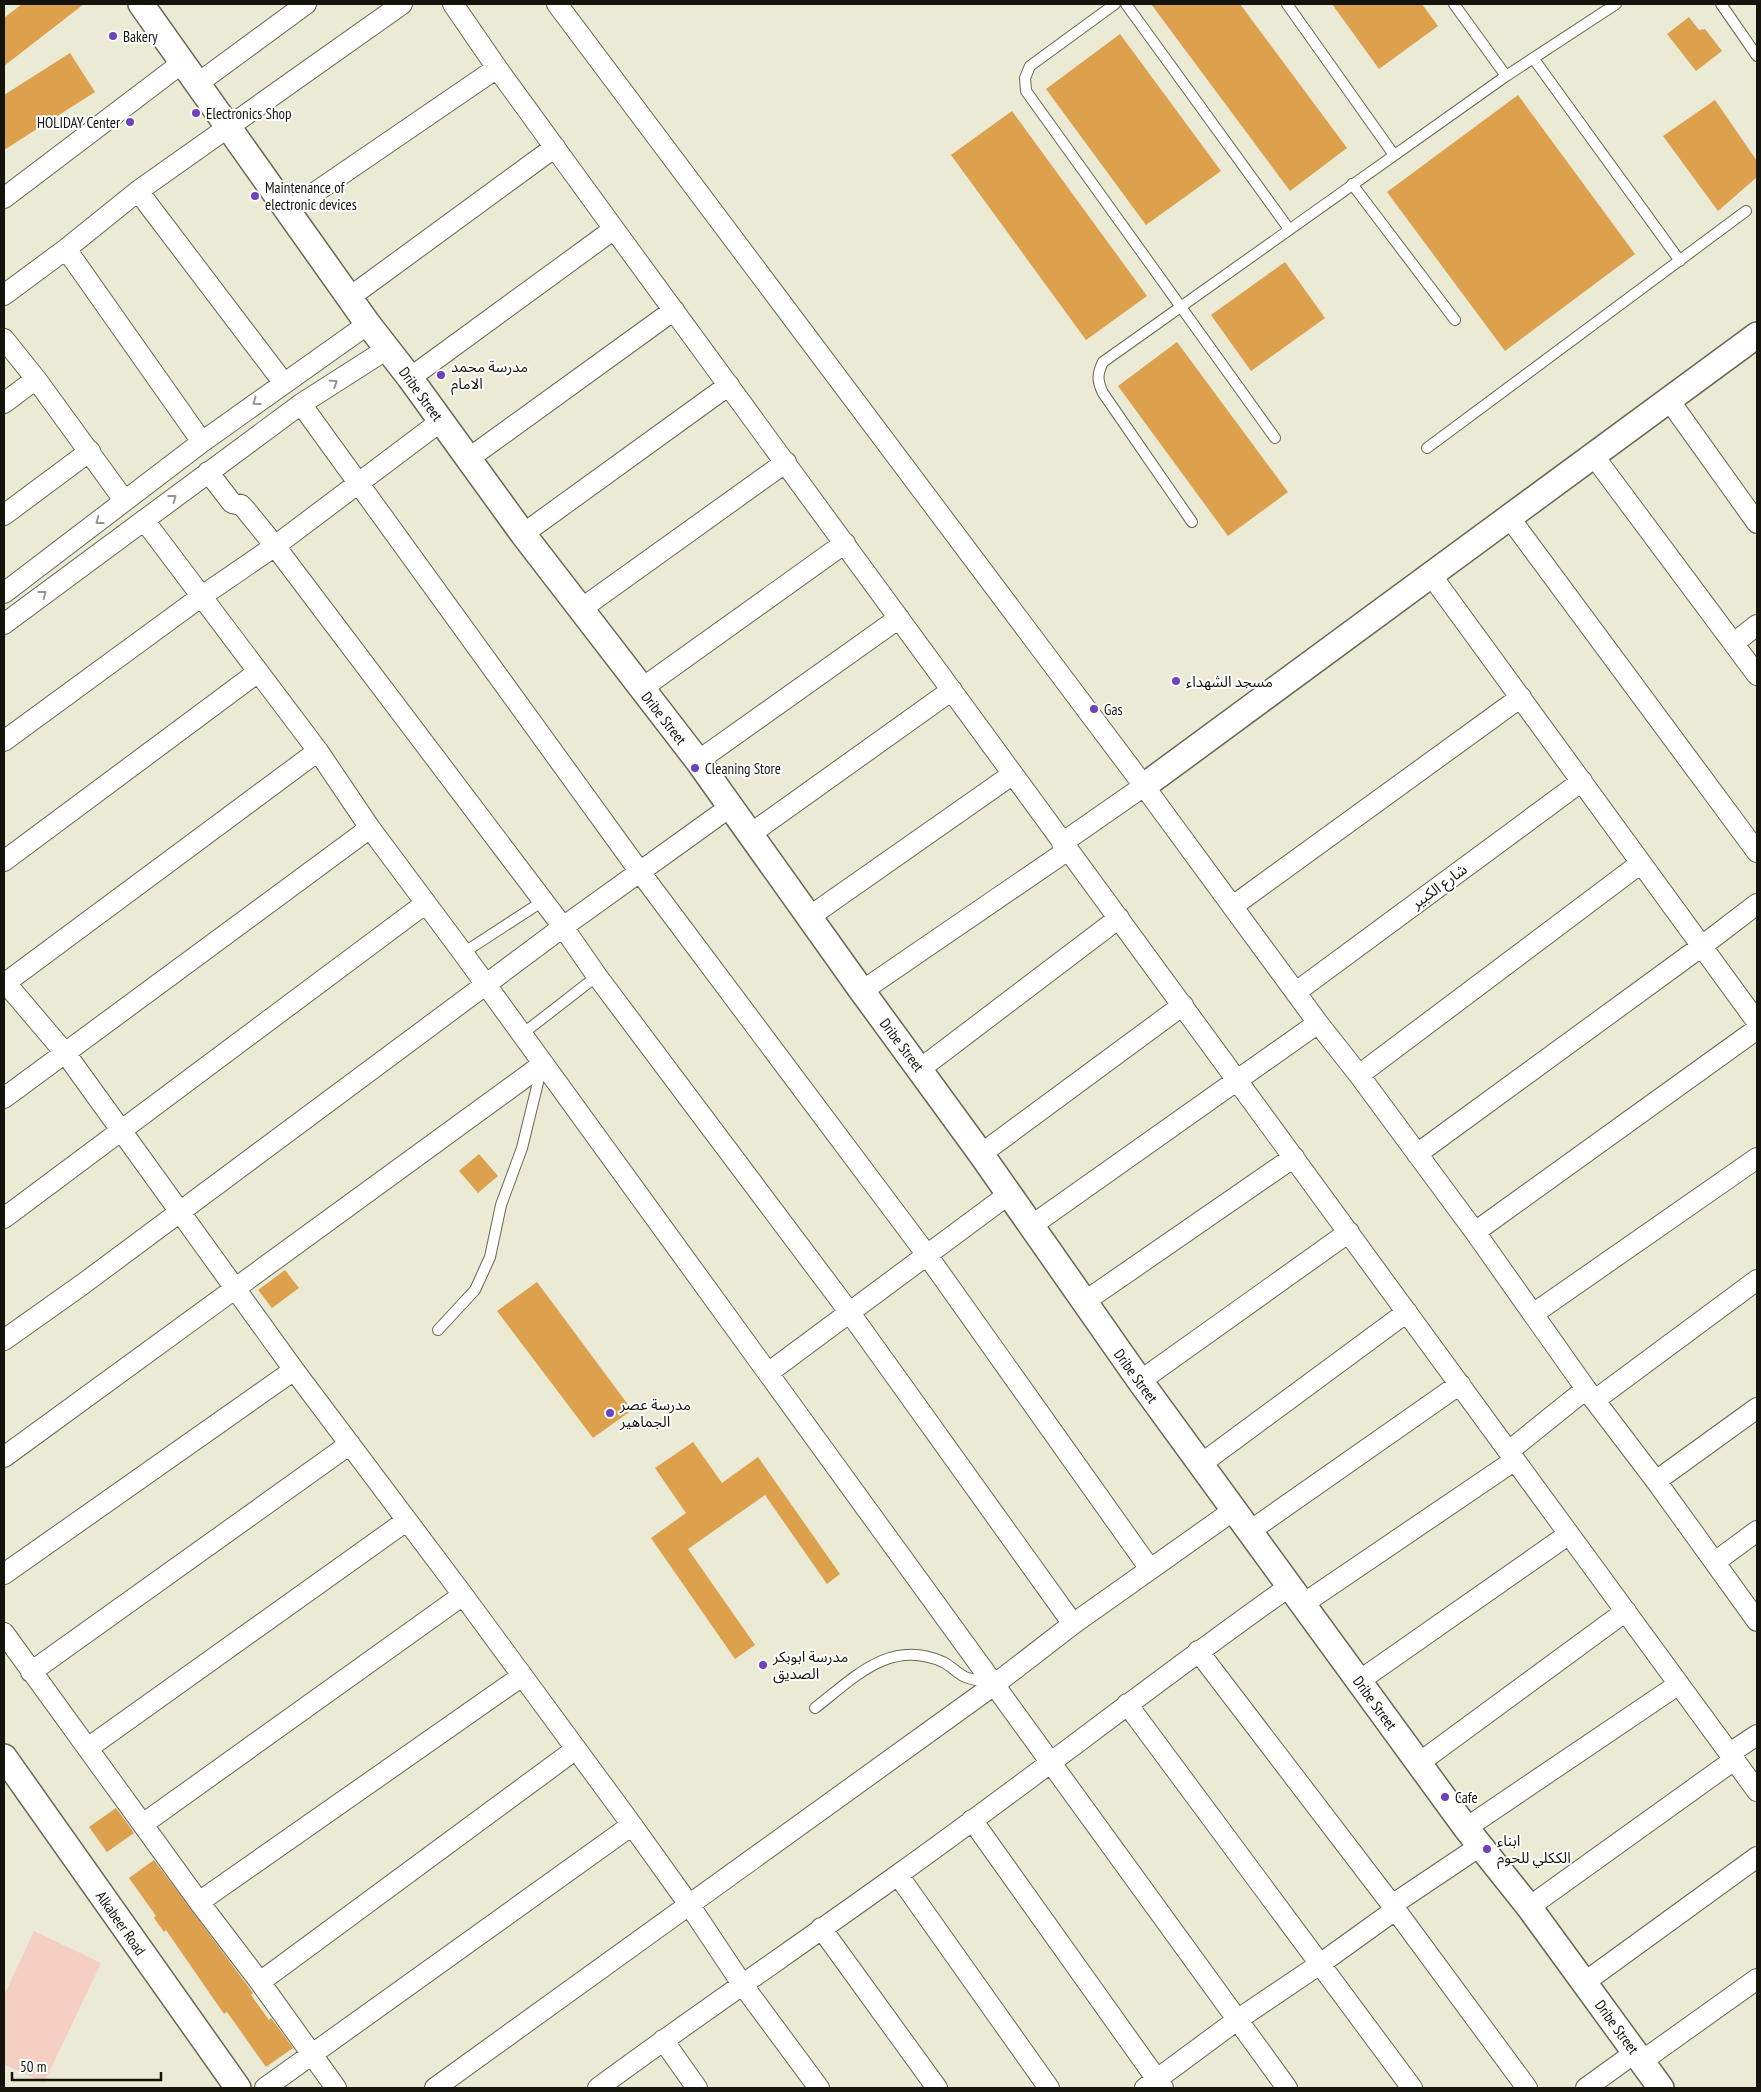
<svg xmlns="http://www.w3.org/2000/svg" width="1761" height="2092" viewBox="0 0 1761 2092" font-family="'PT Sans Narrow','Noto Sans Arabic',sans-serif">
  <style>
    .green { fill: #f6cfc3 }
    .building { fill: #dda04c }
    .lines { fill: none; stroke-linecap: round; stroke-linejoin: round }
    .service-casing { stroke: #676754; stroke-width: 12 }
    .minor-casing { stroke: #676754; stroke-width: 22 }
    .tertiary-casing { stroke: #676754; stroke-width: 28 }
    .service { stroke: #fff; stroke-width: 10 }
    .minor { stroke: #fff; stroke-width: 20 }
    .tertiary { stroke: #fff; stroke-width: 25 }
    .oneway { stroke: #959592 }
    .poi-dot { fill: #6e42ba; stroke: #fff; stroke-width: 2 }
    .labels { text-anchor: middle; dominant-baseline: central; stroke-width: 4; stroke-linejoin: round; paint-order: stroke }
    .poi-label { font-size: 15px; fill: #14140c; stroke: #fff; text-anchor: start }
    .street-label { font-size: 15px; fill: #14140c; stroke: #fff }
  </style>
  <rect width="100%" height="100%" fill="#eaead5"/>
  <path class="green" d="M34,1931L101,1963L44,2083L4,2064V1996Z"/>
  <path class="building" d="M22,4H84L4,66V18Z
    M1151,4H1240L1347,148L1290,191Z
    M1332,4H1422L1438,26L1379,69Z
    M1689,17L1699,30L1705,29L1722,51L1696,71L1667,34Z
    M1120,34L1221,171L1146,225L1046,89Z
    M70,53L95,92L4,150V95Z
    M1518,95L1635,254L1505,351L1387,192Z
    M1715,100L1757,161V177L1718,211L1663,136Z
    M1012,111L1147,296L1086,340L951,155Z
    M1285,262L1325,318L1251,371L1211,315Z
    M1177,342L1288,492L1228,536L1118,386Z
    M479,1154L498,1176L478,1193L459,1171Z
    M285,1270L299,1288L272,1308L258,1290Z
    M537,1282L632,1410L593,1438L497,1311Z
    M693,1442L722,1483L758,1457L840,1574L827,1584L765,1495L688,1549L755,1645L735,1659L651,1538L686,1513L655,1468Z
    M116,1808L134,1833L107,1852L89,1827Z
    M154,1860L250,1989L253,1993L251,1995L269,2020L271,2018L293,2048L266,2067L227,2012L224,2014L166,1930L164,1932L154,1918L156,1916L129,1878Z"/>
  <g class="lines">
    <defs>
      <path id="service" d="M1115,4L1030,66L1025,78L1026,91L1275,438
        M1126,4L1289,229
        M1287,4L1394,155
        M1454,4L1506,76
        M1721,4L1757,56
        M1533,58L1680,261
        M1352,184L1455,320
        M1427,448L1746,211
        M1192,522L1103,393C1097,381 1097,374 1103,362L1506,76L1616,4
        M463,953L543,901
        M521,1035L597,976
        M438,1330L475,1290L490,1257L501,1205L522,1148L542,1066
        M815,1708C854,1678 890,1638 943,1662C951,1666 957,1673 965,1677C973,1680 983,1681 991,1684"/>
      <path id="minor" d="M453,4L497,68L614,229L1757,1791
        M557,4L1144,786L1318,1023L1359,1075L1475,1232L1586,1389L1656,1481L1757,1621
        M197,84L306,4
        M138,191L283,382
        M4,198L182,63
        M288,211L497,68
        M66,249L202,442
        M4,295L66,249L138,191L402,4
        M350,297L555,147
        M4,339L36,379L124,500
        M410,378L614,229
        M1669,400L1757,523
        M4,403L36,379
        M301,404L640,872L927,1255L1150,1569
        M1593,455L1757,675
        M468,459L674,310
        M208,472L232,503L241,505L245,509L275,546L563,927L597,976L850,1313L1073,1624
        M4,515L90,451
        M1509,517L1757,852
        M144,520L318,751L370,828L463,953L1287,2088
        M523,534L729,385
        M1431,575L1757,1022
        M4,593L202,442L368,324
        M581,609L786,462
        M4,624L301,404L387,349
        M1734,643L1757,625
        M641,689L845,543
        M4,741L202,596L275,546L441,421
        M698,761L899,618
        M749,835L952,690
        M1062,843L1144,786
        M4,861L258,672
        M1233,906L1521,697
        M809,917L1013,774
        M4,981L66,1054L294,1370L463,1595L632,1825L690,1906L742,1984L819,2088
        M4,984L318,751
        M862,991L1068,850
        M1296,992L1582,781
        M920,1069L1119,918
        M1359,1075L1641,863
        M4,1098L370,828
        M981,1154L1183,1005
        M1417,1154L1702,946L1757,904
        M4,1218L426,903
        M1031,1226L1318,1023
        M1475,1232L1757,1029
        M1084,1302L1294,1157
        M1533,1314L1757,1158
        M4,1340L83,1284L563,927L730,807
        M768,1373L1009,1194
        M1140,1381L1349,1232
        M1595,1400L1757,1280
        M1509,1451L1586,1389
        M4,1457L543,1064
        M1201,1464L1407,1312
        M1656,1481L1757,1408
        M1250,1531L1460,1384
        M1715,1562L1757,1531
        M4,1574L294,1370
        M1303,1604L1515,1460
        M4,1633L199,1902L260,1982L336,2088
        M1198,1651L1392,1905L1527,2088
        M31,1672L350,1444
        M1359,1681L1569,1534
        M1127,1704L1412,2088
        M88,1748L406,1521
        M1730,1753L1757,1735
        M1419,1763L1626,1611
        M972,1820L1163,2088
        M143,1824L463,1595
        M1466,1828L1679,1684
        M898,1875L1049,2088
        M199,1902L522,1676
        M1392,1905L1480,1846
        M1529,1907L1734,1760
        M821,1928L937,2088
        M260,1982L576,1749
        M1585,1982L1757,1857
        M663,2040L697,2088
        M1642,2061L1757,1979
        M265,2088L632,1825
        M435,2088L994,1685L1073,1624L1234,1510
        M598,2088C697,2015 799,1946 899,1874C1031,1780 1157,1680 1290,1586
        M1145,2088L1237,2020L1320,1964L1395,1910
        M1586,2088L1636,2052"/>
      <path id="tertiary" d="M141,4L368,324L410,378L523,534L698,761L862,991L981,1154L1140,1381L1466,1828L1529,1907L1661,2088
        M1144,786L1757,335
        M4,1757L238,2088"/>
    </defs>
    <use href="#service" class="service-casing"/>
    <use href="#minor" class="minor-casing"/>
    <use href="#tertiary" class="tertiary-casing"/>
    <use href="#service" class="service"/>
    <use href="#minor" class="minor"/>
    <use href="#tertiary" class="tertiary"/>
  </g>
  <defs><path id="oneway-chevron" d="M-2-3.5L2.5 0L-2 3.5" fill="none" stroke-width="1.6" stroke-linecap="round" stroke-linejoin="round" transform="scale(1.25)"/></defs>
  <g class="oneway">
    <use href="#oneway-chevron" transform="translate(334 383) rotate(-32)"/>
    <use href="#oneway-chevron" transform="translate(256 402) rotate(144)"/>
    <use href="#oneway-chevron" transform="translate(173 498) rotate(-37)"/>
    <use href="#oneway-chevron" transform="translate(99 521) rotate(143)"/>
    <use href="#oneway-chevron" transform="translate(43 594) rotate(-37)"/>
  </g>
  <g class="poi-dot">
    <circle cx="113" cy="36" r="5"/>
    <circle cx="196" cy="113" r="5"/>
    <circle cx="130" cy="122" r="5"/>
    <circle cx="255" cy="196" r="5"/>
    <circle cx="441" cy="375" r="5"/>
    <circle cx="1176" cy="681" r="5"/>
    <circle cx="1094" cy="709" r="5"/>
    <circle cx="695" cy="768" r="5"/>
    <circle cx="610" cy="1413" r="5"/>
    <circle cx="763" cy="1665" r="5"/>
    <circle cx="1445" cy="1797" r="5"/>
    <circle cx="1487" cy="1849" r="5"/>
  </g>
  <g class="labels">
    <g class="poi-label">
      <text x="123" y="36">Bakery</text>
      <text x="206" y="113">Electronics Shop</text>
      <text x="120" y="122" text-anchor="end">HOLIDAY Center</text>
      <text x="265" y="187">Maintenance of<tspan x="265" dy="17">electronic devices</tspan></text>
      <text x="451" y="366">مدرسة محمد<tspan x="451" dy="17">الامام</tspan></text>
      <text x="1186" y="681">مسجد الشهداء</text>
      <text x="1104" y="709">Gas</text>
      <text x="705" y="768">Cleaning Store</text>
      <text x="620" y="1404">مدرسة عصر<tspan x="620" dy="17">الجماهير</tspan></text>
      <text x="773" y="1656">مدرسة ابوبكر<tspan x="773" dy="17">الصديق</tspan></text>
      <text x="1455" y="1797">Cafe</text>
      <text x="1497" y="1840">ابناء<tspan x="1497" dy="17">الككلي للحوم</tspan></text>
    </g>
    <g class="street-label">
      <text transform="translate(421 394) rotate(54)">Dribe Street</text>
      <text transform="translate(664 718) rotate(52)">Dribe Street</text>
      <text transform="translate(1439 886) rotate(-36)">شارع الكبير</text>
      <text transform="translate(902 1045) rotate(53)">Dribe Street</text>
      <text transform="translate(1136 1376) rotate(54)">Dribe Street</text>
      <text transform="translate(1375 1703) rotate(54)">Dribe Street</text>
      <text transform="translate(121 1923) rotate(55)">Alkabeer Road</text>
      <text transform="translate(1617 2027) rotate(54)">Dribe Street</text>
    </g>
  </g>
  <rect width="1761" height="2092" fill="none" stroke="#14140c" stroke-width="10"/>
  <path d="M12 2072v8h149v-8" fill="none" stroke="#14140c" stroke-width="2.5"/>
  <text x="20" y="2072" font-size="15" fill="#14140c" stroke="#ffffff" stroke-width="4" paint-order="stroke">50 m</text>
</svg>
